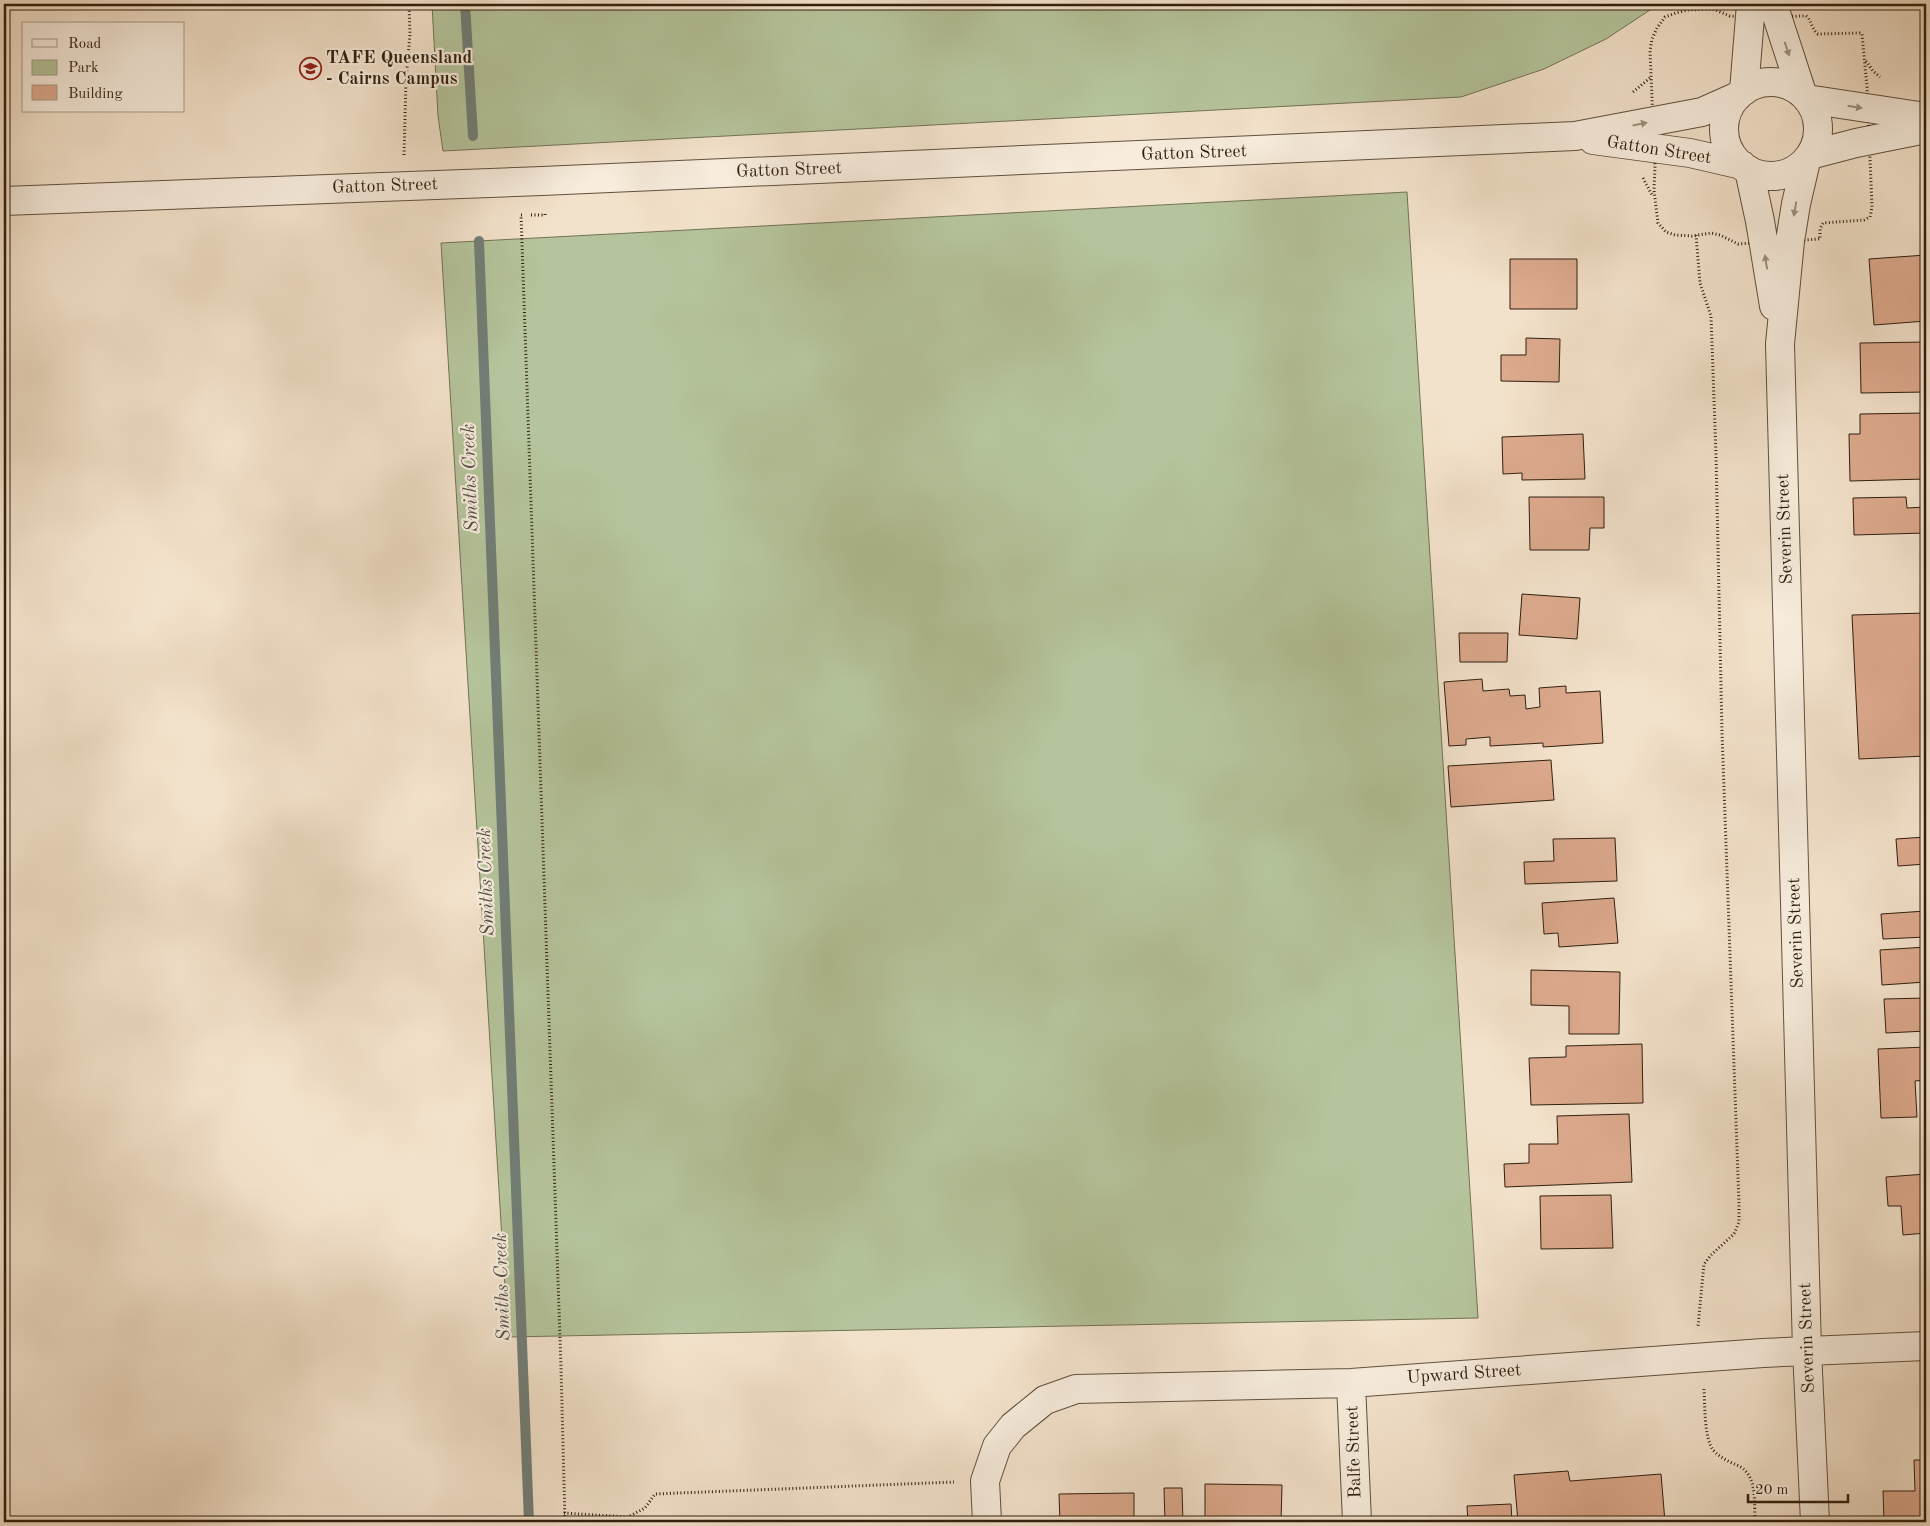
<svg xmlns="http://www.w3.org/2000/svg" width="1930" height="1526" viewBox="0 0 1930 1526" font-family="'Old Standard TT',serif">
  <style>
    .green { fill: #b5c49c; stroke: #727255 }
    .lines { fill: none; stroke-linecap: round; stroke-linejoin: round }
    .stream { stroke: #717e77; stroke-width: 10 }
    .building { fill: #ddaa8e; stroke: #301f0e }
    .minor-casing { stroke: #61503d; stroke-width: 30 }
    .path { stroke: #301f0e; stroke-width: 3; stroke-dasharray: 1 2.5; stroke-linecap: butt }
    .minor { stroke: #f7ecdd; stroke-width: 28 }
    .oneway { fill: #9d9080 }
    .labels { text-anchor: middle; dominant-baseline: central; stroke-width: 4.5; stroke-linejoin: round; paint-order: stroke }
    .poi-label { font-size: 18px; font-weight: bold; fill: #301f0e; stroke: #f7ecdd; text-anchor: start }
    .street-label { font-size: 18px; fill: #301f0e; stroke: #f7ecdd }
    .water-label { font-size: 19px; font-style: italic; fill: #514e43; stroke: #f7ecdd }
  </style>
  <rect width="100%" height="100%" fill="#f3e2cb"/>
  <filter id="stains"><feTurbulence type="fractalNoise" baseFrequency=".004" numOctaves="4"/><feColorMatrix values="0 0 0 0 .2 0 0 0 0 .09 0 0 0 0 .02 0 0 0 .5 -.17"/></filter>
  <radialGradient id="worn" r=".72"><stop offset=".6" stop-color="#630" stop-opacity="0"/><stop offset="1" stop-color="#630" stop-opacity=".3"/></radialGradient>
  <path class="green" d="M432,4H1659L1606,39L1544,69L1461,97L443,151L438,116Z
    M1407,192L1478,1318L508,1337L441,243Z"/>
  <g class="lines">
    <path class="stream" d="M465,4L473,136
      M479,241L529,1522"/>
  </g>
  <path class="building" d="M1926,255V321L1874,325L1869,259Z
    M1510,259H1577V309H1510Z
    M1526,338L1560,339L1559,382L1501,381V355H1526Z
    M1926,342V392L1861,393L1860,343Z
    M1926,413V436L1924,437L1925,479L1850,481L1849,434H1860V414Z
    M1583,434L1585,479L1522,480V473L1503,474L1502,437Z
    M1529,497H1604V528H1590L1589,550H1530Z
    M1906,497L1907,508L1926,507V533L1854,535L1853,498Z
    M1522,594L1580,598L1577,639L1519,635Z
    M1926,613V756L1859,759L1852,615Z
    M1459,633H1508L1507,662H1460Z
    M1482,679L1483,691L1509,689L1510,696L1525,695L1526,709L1540,707L1539,688L1566,686V693L1600,691L1603,743L1543,747V743L1490,746V737L1466,739V745L1449,746L1444,682Z
    M1551,760L1554,800L1451,807L1448,766Z
    M1926,837V864L1898,866L1896,839Z
    M1615,838L1617,881L1525,884L1524,862L1554,861L1553,839Z
    M1614,898L1618,943L1559,947L1558,933L1544,934L1542,903Z
    M1926,911V937L1883,939L1881,914Z
    M1926,947V982L1882,985L1880,950Z
    M1531,970L1620,972L1619,1034H1569V1006L1531,1005Z
    M1926,998V1031L1886,1033L1884,999Z
    M1642,1044L1643,1103L1531,1105L1529,1058L1566,1057V1046Z
    M1926,1047V1080L1915,1081L1917,1117L1881,1118L1878,1049Z
    M1629,1114L1632,1182L1505,1187L1504,1164L1529,1163V1144H1558L1557,1116Z
    M1926,1174V1233L1903,1235L1901,1206H1888L1886,1177Z
    M1611,1195L1613,1248L1541,1249L1540,1196Z
    M1914,1460H1926V1522H1884L1883,1491H1915Z
    M1568,1471L1570,1481L1661,1474L1665,1522H1518L1514,1475Z
    M1205,1484L1282,1485L1281,1522H1205Z
    M1164,1488H1182L1183,1522H1165Z
    M1134,1493V1522H1048H1060L1059,1494Z
    M1511,1504L1512,1522H1468L1467,1506Z"/>
  <g class="lines">
    <defs>
      <path id="minor" d="M1773,4L1802,93
        M1724 129a47 47 0 1 1 94 0a47 47 0 1 1-94 0Z
        M1744,91L1751,4
        M1807,99L1926,117
        M1593,140L1690,153L1742,165
        M1810,155L1856,143L1926,129
        M1806,161L1796,204L1790,241L1780,344L1807,1350L1815,1522
        M1749,170L1760,221L1774,306
        M4,201L542,181L1575,136L1702,112L1738,96
        M1351,1383L1357,1522
        M987,1522L985,1481L997,1446L1013,1426L1045,1400L1076,1389L1351,1383L1763,1353L1926,1346"/>
    </defs>
    <use href="#minor" class="minor-casing"/>
    <path class="path" d="M1713,9L1730,16L1750,17L1806,16C1812,20 1811,29 1818,34L1860,33L1862,34L1867,87L1872,207L1870,217L1864,220L1823,223L1820,229V239L1738,244L1720,235L1711,233L1692,236L1675,235L1666,232L1658,223L1654,190L1655,166L1650,51L1652,39L1657,28L1665,17L1676,13L1688,10Z
      M1866,61L1873,71L1880,77
      M1633,92L1651,77
      M404,155L406,80L410,34L409,4
      M1643,178L1652,195
      M522,215H521L561,1367L565,1522
      M531,215H545V213
      M1696,235L1700,283L1711,316L1716,455L1722,733L1739,1204V1222L1734,1234L1711,1255L1704,1264L1698,1326
      M1704,1389C1705,1405 1704,1437 1713,1450C1720,1458 1730,1462 1739,1466C1758,1476 1754,1504 1755,1522
      M564,1513L628,1517L645,1508L655,1494L954,1482"/>
    <use href="#minor" class="minor"/>
  </g>
  <defs><path id="oneway-solid" d="M-6-.8H1V-3.2L6.5 0L1 3.2V.8H-6Z" transform="scale(1.25)"/></defs>
  <g class="oneway">
    <use href="#oneway-solid" transform="translate(1787 49) rotate(72)"/>
    <use href="#oneway-solid" transform="translate(1855 107) rotate(9)"/>
    <use href="#oneway-solid" transform="translate(1640 124) rotate(-11)"/>
    <use href="#oneway-solid" transform="translate(1795 209) rotate(100)"/>
    <use href="#oneway-solid" transform="translate(1766 262) rotate(-99)"/>
  </g>
  <defs>
    <symbol id="university-ring" viewBox="-11 -11 22 22"><circle r="9.5" fill="#f7ecdd" stroke="#8f2418" stroke-width="1.5"/><path d="M0-5L7-2L0 1L-7-2ZM-4 1L0 2.5L4 1V4Q0 6-4 4Z" fill="#8f2418"/></symbol>
  </defs>
  <g fill-rule="evenodd">
    <use href="#university-ring" x="298" y="56" width="25" height="25"/>
  </g>
  <g class="labels">
    <g class="poi-label">
      <text x="326" y="58">TAFE Queensland<tspan x="326" dy="21">- Cairns Campus</tspan></text>
    </g>
    <g class="street-label">
      <text transform="translate(1659 150) rotate(9)">Gatton Street</text>
      <text transform="translate(1194 153) rotate(-2)">Gatton Street</text>
      <text transform="translate(789 170) rotate(-2)">Gatton Street</text>
      <text transform="translate(385 186) rotate(-2)">Gatton Street</text>
      <text transform="translate(1785 529) rotate(-92)">Severin Street</text>
      <text transform="translate(1796 933) rotate(-92)">Severin Street</text>
      <text transform="translate(1807 1338) rotate(-92)">Severin Street</text>
      <text transform="translate(1464 1374) rotate(-4)">Upward Street</text>
      <text transform="translate(1354 1452) rotate(-92)">Balfe Street</text>
    </g>
    <g class="water-label">
      <text transform="translate(471 478) rotate(-92)">Smiths Creek</text>
      <text transform="translate(487 882) rotate(-92)">Smiths Creek</text>
      <text transform="translate(503 1287) rotate(-92)">Smiths Creek</text>
    </g>
  </g>
  <rect width="1930" height="1526" fill="none" stroke="#f3e2cb" stroke-width="20"/>
  <rect x="5" y="5" width="1920" height="1516" fill="none" stroke="#301f0e" stroke-width="2.5"/>
  <rect x="10" y="10" width="1910" height="1506" fill="none" stroke="#301f0e"/>
  <rect x="22" y="22" width="162" height="90" fill="#f7ecdd" stroke="#a79a8a"/>
  <rect x="32" y="39" width="25" height="8" fill="#f7ecdd" stroke="#a79a8a"/>
  <text x="68" y="48" font-size="15" fill="#301f0e">Road</text>
  <rect x="32" y="60" width="25" height="15" fill="#b5c49c" stroke="#a79a8a"/>
  <text x="68" y="72" font-size="15" fill="#301f0e">Park</text>
  <rect x="32" y="85" width="25" height="15" fill="#ddaa8e" stroke="#a79a8a"/>
  <text x="68" y="98" font-size="15" fill="#301f0e">Building</text>
  <path d="M1748 1494v8h100v-8" fill="none" stroke="#301f0e" stroke-width="2.5"/>
  <text x="1755" y="1494" font-size="15" fill="#301f0e" stroke="#f7ecdd" stroke-width="4" paint-order="stroke">20 m</text>
  <rect width="100%" height="100%" filter="url(#stains)"/>
  <rect width="100%" height="100%" fill="url(#worn)"/>
</svg>
